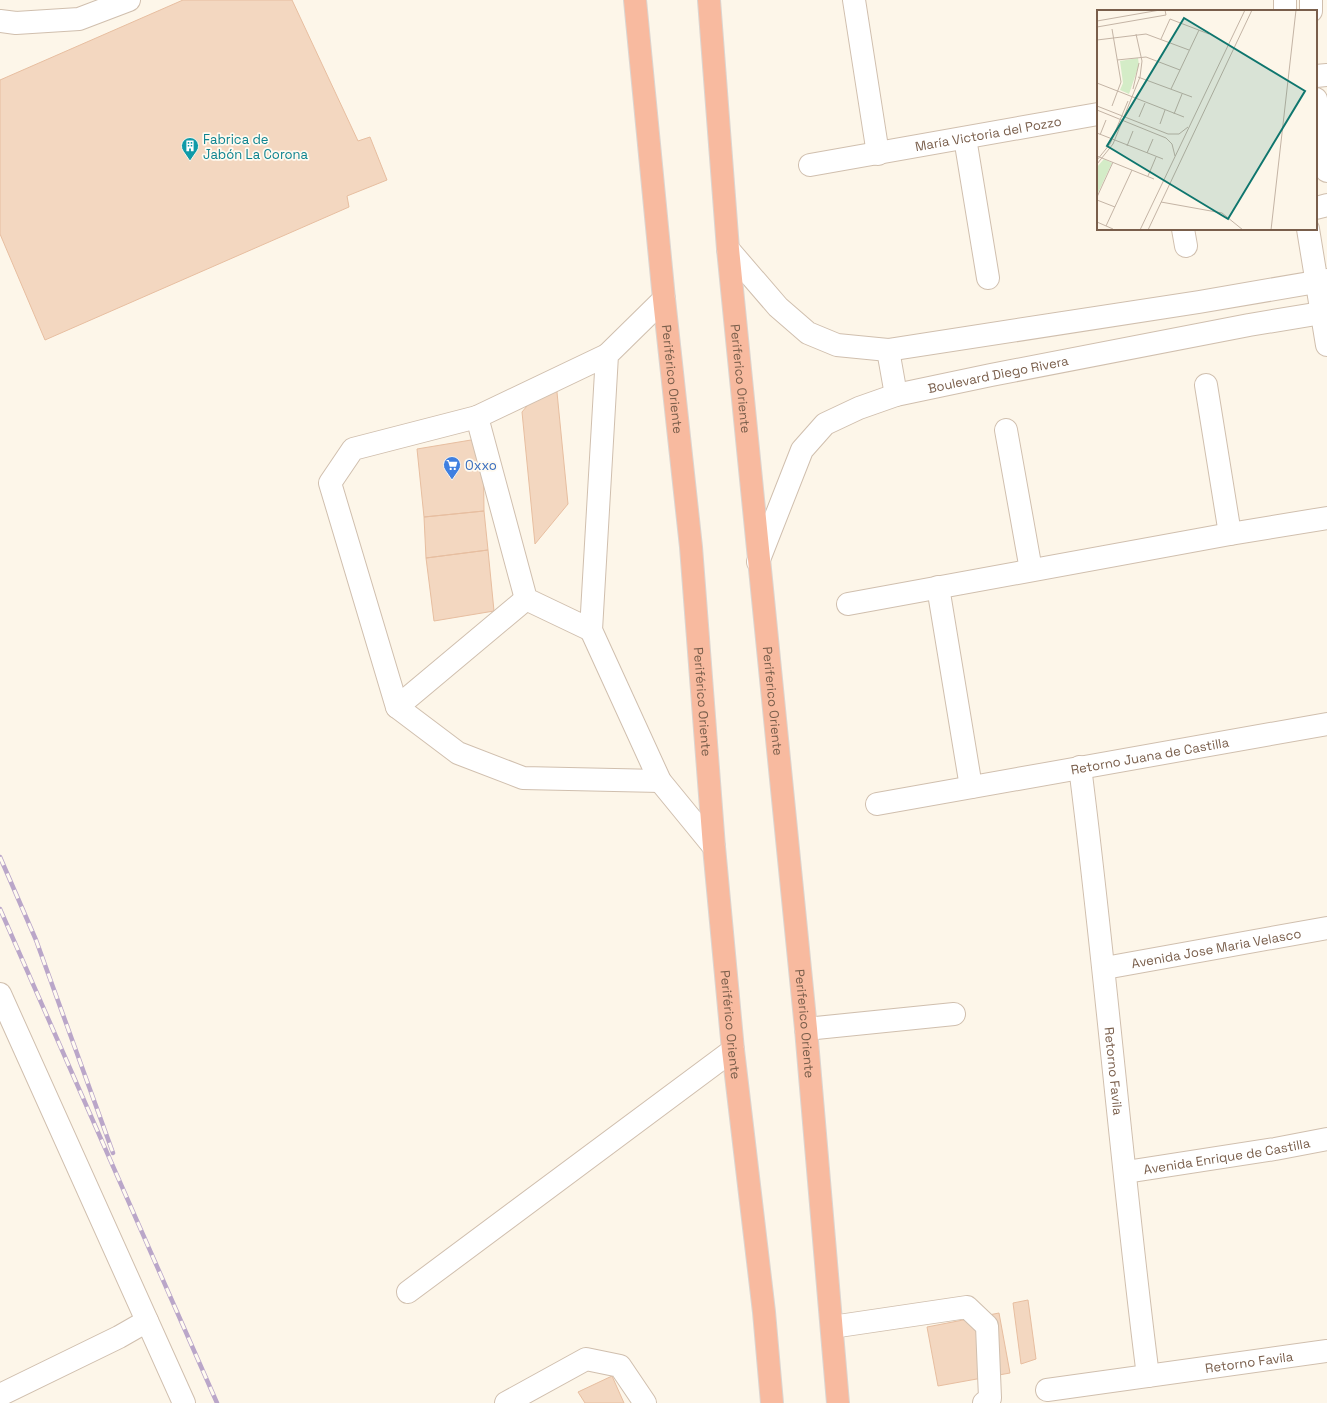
<svg xmlns="http://www.w3.org/2000/svg" width="1327" height="1403" viewBox="0 0 1327 1403" font-family="'Space Grotesk',sans-serif">
  <style>
    .building { fill: #f3d7c0; stroke: #e7bea0 }
    .lines { fill: none; stroke-linecap: round; stroke-linejoin: round }
    .minor-casing { stroke: #d0bfae; stroke-width: 24 }
    .highway-casing { stroke: #dcd5d0; stroke-width: 24 }
    .minor { stroke: #fff; stroke-width: 22 }
    .highway { stroke: #f8ba9f; stroke-width: 22 }
    .rail-casing { stroke: #baa6c9; stroke-width: 4.5 }
    .rail { stroke: #fffaf0; stroke-width: 3; stroke-dasharray: 9; stroke-linecap: butt }
    .labels { text-anchor: middle; dominant-baseline: central; stroke-width: 3.5; stroke-linejoin: round; paint-order: stroke }
    .street-label { font-size: 13px; fill: #795e4b; stroke: #fffaf0 }
    .culture-label { font-size: 13px; fill: #0d838f; stroke: #fffaf0; text-anchor: start }
    .shop-label { font-size: 13px; fill: #366cbe; stroke: #fffaf0; text-anchor: start }
    .inset-road { fill: none; stroke: #c4b4a5; stroke-width: 1 }
    .view { fill: #0f766e; fill-opacity: 0.15; stroke: #0f766e; stroke-width: 2 }
    .inset-edge { fill: none; stroke: #795e4b; stroke-width: 2 }
  </style>
  <rect width="100%" height="100%" fill="#fdf6e9"/>
  <path class="building" d="M183,0H292L358,141L370,137L387,180L347,196L349,207L45,340L0,234V80Z
    M555,372L568,504L535,544L522,412Z
    M483,438L484,511L424,517L417,449Z
    M484,511L488,550L426,558L424,517Z
    M488,550L494,611L434,621L426,558Z
    M1028,1300L1036,1359L1021,1364L1013,1303Z
    M999,1313L1010,1373L938,1386L927,1327Z
    M612,1376L624,1403H585L578,1392Z"/>
  <g class="lines">
    <defs>
      <g id="minor">
        <path d="M854,0L878,154"/>
        <path d="M1285,11V0"/>
        <path d="M1311,11V0"/>
        <path d="M0,21L16,23L79,19L129,0"/>
        <path d="M1316,76L1327,75"/>
        <path d="M1316,99L1327,171"/>
        <path d="M965,138L988,278"/>
        <path id="s1" d="M810,165L1098,114"/>
        <path d="M1316,208L1327,205"/>
        <path d="M1183,229L1186,246"/>
        <path d="M1308,229L1327,345"/>
        <path d="M728,249L778,307L808,333L837,345L888,350L1199,302L1327,280"/>
        <path d="M664,299L607,355L591,630L660,781L714,847"/>
        <path d="M888,350L896,395"/>
        <path d="M1206,385L1230,534"/>
        <path d="M477,417L353,449L330,483L397,707L458,753L523,778L660,781"/>
        <path d="M1006,430L1031,570"/>
        <path id="s2" d="M758,562L802,450L825,424L859,408L896,395L991,375L1249,325L1327,312"/>
        <path d="M938,587L971,787"/>
        <path d="M848,604L1230,534L1327,518"/>
        <path d="M591,630L526,599L477,417L607,355"/>
        <path d="M397,707L526,599"/>
        <path id="s3" d="M1080,767C1106,970 1122,1173 1148,1376"/>
        <path id="s4" d="M877,804L1327,724"/>
        <path id="s5" d="M1105,968L1327,928"/>
        <path d="M0,994L184,1403"/>
        <path d="M806,1029L954,1014"/>
        <path id="s6" d="M1126,1172L1275,1149L1327,1139"/>
        <path d="M408,1292L733,1050"/>
        <path d="M832,1327L967,1307L987,1326L990,1398L984,1403"/>
        <path id="s7" d="M1047,1390L1327,1351"/>
        <path d="M0,1395L119,1337L147,1321"/>
        <path d="M506,1403L586,1359L620,1366L645,1403"/>
      </g>
      <g id="highway">
        <path id="s8" d="M635,0L664,299L691,547L714,847L733,1050L764,1312L772,1403"/>
        <path id="s9" d="M709,0L728,249L806,1029L838,1403"/>
      </g>
    </defs>
    <use href="#minor" class="minor-casing"/>
    <use href="#highway" class="highway-casing"/>
    <use href="#minor" class="minor"/>
    <use href="#highway" class="highway"/>
    <defs>
      <path id="rail" d="M0,857L36,940L113,1153
        M0,909L217,1403"/>
    </defs>
    <use href="#rail" class="rail-casing"/>
    <use href="#rail" class="rail"/>
  </g>
  <defs>
    <symbol id="building-pin" viewBox="-11 -11 22 30"><path d="M0 17L-7.5 6A9.5 9.5 0 1 1 7.5 6Z" fill="#0f9aa8" stroke="#fffaf0"/><path d="M-4-6H4V6H1V3H-1V6H-4ZM-2.5-4.3h1.7v1.8h-1.7ZM.8-4.3h1.7v1.8H.8ZM-2.5-1h1.7V.8h-1.7ZM.8-1h1.7V.8H.8Z" fill="#fff"/></symbol>
    <symbol id="supermarket-pin" viewBox="-11 -11 22 30"><path d="M0 17L-7.5 6A9.5 9.5 0 1 1 7.5 6Z" fill="#3f7fe0" stroke="#fffaf0"/><path d="M-6-5.5h2.5l.6 2H6L4.5 2H-2.5L-4.4-4H-6ZM-1.5 3.2a1.3 1.3 0 1 0 .1 0ZM3 3.2a1.3 1.3 0 1 0 .1 0Z" fill="#fff"/></symbol>
  </defs>
  <g fill-rule="evenodd">
    <use href="#building-pin" x="180" y="136" width="20" height="27"/>
    <use href="#supermarket-pin" x="442" y="455" width="20" height="27"/>
  </g>
  <g class="labels">
    <g class="street-label">
      <text stroke="none"><textPath href="#s1" startOffset="181">María Victoria del Pozzo</textPath></text>
      <text stroke="none"><textPath href="#s2" startOffset="336">Boulevard Diego Rivera</textPath></text>
      <text stroke="none"><textPath href="#s8" startOffset="381">Periférico Oriente</textPath></text>
      <text stroke="none"><textPath href="#s9" startOffset="380">Periferico Oriente</textPath></text>
      <text stroke="none"><textPath href="#s8" startOffset="705">Periférico Oriente</textPath></text>
      <text stroke="none"><textPath href="#s9" startOffset="704">Periferico Oriente</textPath></text>
      <text stroke="none"><textPath href="#s4" startOffset="277">Retorno Juana de Castilla</textPath></text>
      <text stroke="none"><textPath href="#s5" startOffset="113">Avenida Jose Maria Velasco</textPath></text>
      <text stroke="none"><textPath href="#s8" startOffset="1029">Periférico Oriente</textPath></text>
      <text stroke="none"><textPath href="#s9" startOffset="1028">Periferico Oriente</textPath></text>
      <text stroke="none"><textPath href="#s3" startOffset="306">Retorno Favila</textPath></text>
      <text stroke="none"><textPath href="#s6" startOffset="102">Avenida Enrique de Castilla</textPath></text>
      <text stroke="none"><textPath href="#s7" startOffset="204">Retorno Favila</textPath></text>
    </g>
    <g class="culture-label">
      <text x="203" y="139">Fabrica de<tspan x="203" dy="15">Jabón La Corona</tspan></text>
    </g>
    <g class="shop-label">
      <text x="465" y="465">Oxxo</text>
    </g>
  </g>
  <g transform="translate(1097 10)">
    <rect width="220" height="220" fill="#fdf6e9"/>
    <path d="M41,48L42,55L32,84L23,80L26,73L23,51ZM7,149L15,153L0,185V157Z" fill="#d4ecc7"/>
    <path class="inset-road" d="M0,11L63,0M0,17L69,5L68,0M64,29L73,9L112,24M0,30L49,24L92,40M20,50L49,47L83,60M0,58V74M41,67L95,87M0,73L87,107M36,79L42,53M74,79L102,20M0,96L71,124H82L91,117M15,96L24,72L15,19M0,100L69,128L75,134L78,146M77,104L85,84M42,107L48,93M63,114L68,100M0,123L66,149M3,125L9,110M30,136L36,121M50,143L56,129M0,146L57,169M0,150L13,134L31,91M0,154L16,134L43,67L45,51L39,24M51,166L59,147M0,187L16,152M0,190L18,197M64,192L125,203L146,220M0,212L16,219M9,216L35,160M43,220L148,0M51,220L155,0M174,220L199,0"/>
    <path class="view" d="M87,8L208,81L131,209L10,136Z"/>
    <rect width="220" height="220" class="inset-edge"/>
  </g>
</svg>
